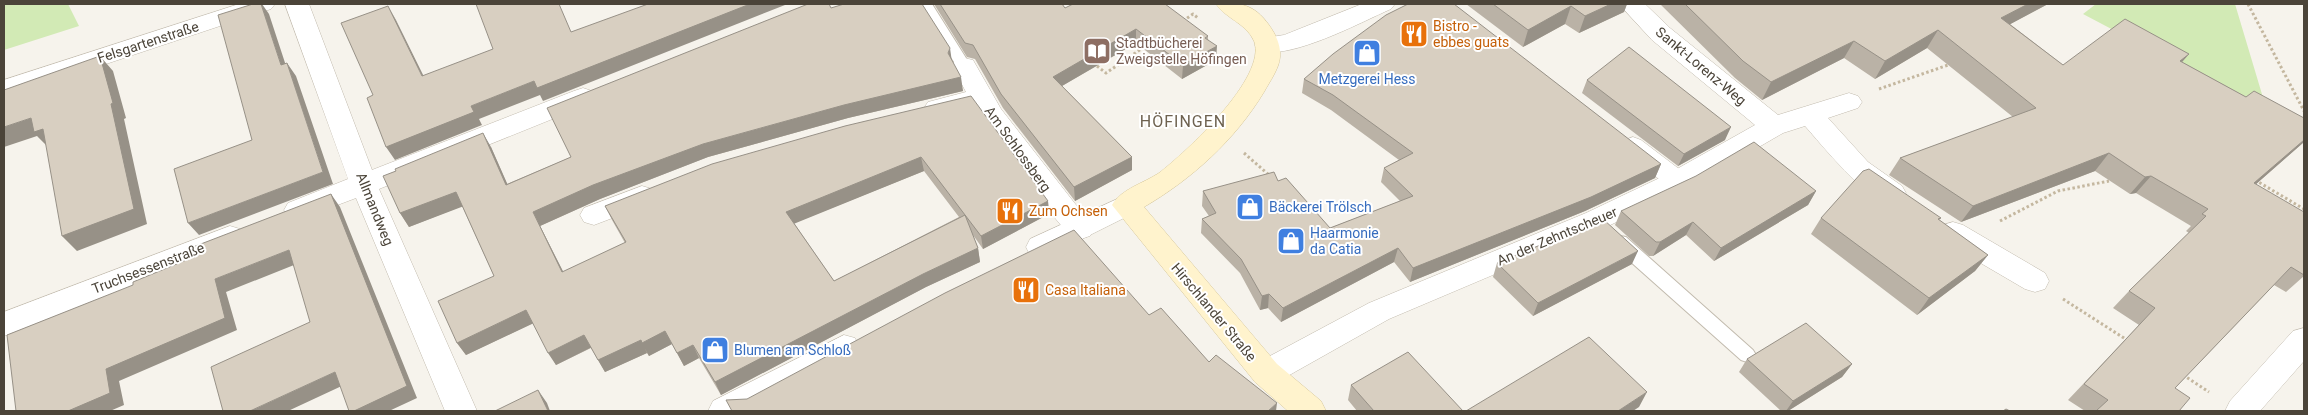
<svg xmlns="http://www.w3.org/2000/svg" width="2308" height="415" viewBox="0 0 2308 415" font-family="Roboto,sans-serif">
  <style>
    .green { fill: #d2eab5 }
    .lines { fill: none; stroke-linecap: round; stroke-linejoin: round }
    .service-casing { stroke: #c2bbae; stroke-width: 2 }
    .pedestrian-casing { stroke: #c2bbae; stroke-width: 1 }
    .minor-casing { stroke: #c2bbae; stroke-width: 1 }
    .tertiary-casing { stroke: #c2bbae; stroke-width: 1 }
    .secondary-casing { stroke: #d6c79b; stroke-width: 1 }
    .path { stroke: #c4b79f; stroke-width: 3; stroke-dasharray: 2.5 2.5; stroke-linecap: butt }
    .service { fill: #fff; fill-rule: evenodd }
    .pedestrian { fill: #fff; fill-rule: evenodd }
    .minor { fill: #fff; fill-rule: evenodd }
    .tertiary { fill: #fff; fill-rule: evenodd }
    .secondary { fill: #fff3cd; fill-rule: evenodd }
    .wall { fill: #bab2a6; fill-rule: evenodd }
    .shaded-wall { fill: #979187 }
    .building { fill: #d8cfc1; stroke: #979187 }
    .labels { text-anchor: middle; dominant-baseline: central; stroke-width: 4; stroke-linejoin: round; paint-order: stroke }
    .food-label { font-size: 14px; fill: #c56008; stroke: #fff; text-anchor: start }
    .street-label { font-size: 14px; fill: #4b4439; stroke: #fff }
    .education-label { font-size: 14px; fill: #785e54; stroke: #fff; text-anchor: start }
    .shop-label { font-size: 14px; fill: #366cbe; stroke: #fff; text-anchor: start }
    .quarter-label { font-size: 16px; letter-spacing: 1px; fill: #6e6250; stroke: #fff }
  </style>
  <rect width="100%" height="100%" fill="#f6f3ec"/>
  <path class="green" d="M4,4H68L79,26L4,50Z
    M2096,4H2235L2267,111L2083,14Z"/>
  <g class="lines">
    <defs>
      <path id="service" d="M918,4H932L971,66L969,70H959Z
        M1620,236L1626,237L1753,350L1756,355L1753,360L1747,362L1741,360L1614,247L1612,242L1614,237Z"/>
      <path id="pedestrian" d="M1633,137L1641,140L1687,175L1690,181L1687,187L1678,190L1669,187L1625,152L1621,146L1625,140Z"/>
      <path id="minor" d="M239,4H275L271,9L4,98V80Z
        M285,4H309L372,170L574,91L583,88L592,91L596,97L592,103L379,189L477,411H445L356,198L298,220L288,217L284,210L288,203L348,179Z
        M1619,4H1645L1670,28L1778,115L1849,93L1858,96L1862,102L1858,108L1828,118L1868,162L1902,186L1906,193L1902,200C1898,201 1894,203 1890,203C1866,200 1821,144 1805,126L1783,133L1688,188L1606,227L1389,319L1277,382L1266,386L1255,382L1251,373L1255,364L1369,303L1586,213L1668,174L1755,125L1652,40Z
        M964,58L973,60L1001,109L1094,228L1090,236L1080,239L1070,236L1045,206L982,121L974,108L937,117L928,114L924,108L928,102L966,92L952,66L955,60Z
        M642,186L652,189L656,196L652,203L594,225L584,222L580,215L584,208Z
        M1953,222L1963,225L2045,273L2049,281L2045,289L2035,292L2025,289L1943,241L1939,233L1943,225Z
        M230,226L240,229L244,237L240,245L4,336V312Z
        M2304,328V361L2260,411H2225L2230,401L2293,331Z"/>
      <path id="tertiary" d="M1362,4H1395L1391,9C1359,23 1291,60 1258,51L1255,45L1258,39L1284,35Z
        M1126,195L1136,198L1140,205L1136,212L1050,255L1040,258L1030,255L1026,247L1030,239Z
        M844,335L855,338L859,347L855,356L752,411H708L713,401Z"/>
      <path id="secondary" d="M1216,4C1240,2 1254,4 1269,25C1276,35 1281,45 1280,57C1279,69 1270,81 1264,92C1235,140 1192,179 1144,207L1277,364L1321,401L1326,411H1288L1255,382L1112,205C1121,189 1144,183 1159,173C1185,153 1268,77 1254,41C1246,23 1226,19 1216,4Z"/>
    </defs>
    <use href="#service" class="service-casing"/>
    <use href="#pedestrian" class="pedestrian-casing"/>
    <use href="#minor" class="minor-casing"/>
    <use href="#tertiary" class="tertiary-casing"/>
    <use href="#secondary" class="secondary-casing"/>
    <path class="path" d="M2248,4L2304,111
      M1183,21L1193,14L1198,18
      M1097,66L1106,73L1144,47
      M1879,89L1951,64
      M1244,153L1269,175
      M2255,180L2304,209
      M2000,221L2058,191L2109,181
      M2063,299L2127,340
      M2183,375L2209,392"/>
    <use href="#service" class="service"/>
    <use href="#pedestrian" class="pedestrian"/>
    <use href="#minor" class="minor"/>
    <use href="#tertiary" class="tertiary"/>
    <use href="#secondary" class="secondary"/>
  </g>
  <path class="wall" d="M934,4H1062L1065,8L1208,36V39L1216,60L1182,79L1136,43L1062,86L1132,157V170L1075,201L1003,108L975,59L967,57Z
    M1466,4H1627L1624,12L1579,33L1565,24L1523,47Z
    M1660,4H2048L2010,24L2063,65L2189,54L2182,62L2246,97L2304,118V142L2256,184L2304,276L2286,292L2274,285L2175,388L2179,411H2085L2068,400L2139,325L2113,308L2129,291L2189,233L2186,231L2191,226L2136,193L2130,194L2095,171L1961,222L1889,175L1900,158L2013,117L1927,48L1875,79L1844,58L1762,100L1735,78Z
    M831,8L951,59L963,91L848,118L708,157L600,199L540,226L563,272L625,243L612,220L605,206L845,126L1048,201L1049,214L983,249L973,235L978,248L980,262L926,287L721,395L699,358L684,366L672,344L649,356L647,353L605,372L591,348L556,365L533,323L466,355L457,343L494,276L462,206L409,227L400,213L491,147L507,184L571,157ZM924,171L959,217L834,281L794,223Z
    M1304,79L1661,164L1655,178L1585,211L1410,282L1394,262L1281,322L1268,308L1260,310L1240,273L1201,233L1202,219L1209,216L1202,206L1203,191L1278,181L1330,228L1400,201L1381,182L1384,168L1399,160L1331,110L1302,93Z
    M1587,80L1725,140L1678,166L1582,93Z
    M1816,191L1808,205L1714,261L1686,235L1653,256H1649L1615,225L1621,211Z
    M1821,218H1941L1939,220L1988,255L1975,271L1917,315L1811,234Z
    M1497,263L1632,264L1533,316L1493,277Z
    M1747,359L1852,364L1842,377L1788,411H1781L1739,372Z
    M1351,385L1463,411H1357L1348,400Z"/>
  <path class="shaded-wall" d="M261,4H262L269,14L290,78L281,65Z
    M750,4H790L785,5L543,101L540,95L479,119L482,125L395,160L386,147L471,106L534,81Z
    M1611,4H1627L1624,12L1579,33L1585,16Z
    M2028,4H2048L1990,35L2001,18Z
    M388,6L396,20L430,89L422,76Z
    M1571,6L1565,24L1523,47L1528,30Z
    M1136,29V43L1055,90L1053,77Z
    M1938,30L1927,48L1875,79L1885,61Z
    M1854,41L1844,58L1762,100L1771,82Z
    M1217,46L1216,60L1182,79L1183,65Z
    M950,48L952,62L948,53Z
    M2189,54L2174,71L2180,61Z
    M100,56L113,71L126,118L124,119L147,224L77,251L62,236Z
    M287,63L296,76L333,184L199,235L188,223L323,172Z
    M961,77L963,91L848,118L708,157L600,199L540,226L570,285L562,272L533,212L593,185L703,144L844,105Z
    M31,118L43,129L48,147L37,136L4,147V127Z
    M1731,127L1725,140L1678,166L1684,154Z
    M483,133L491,147L514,199L506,185Z
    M2304,140V142L2238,200L2254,183Z
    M2109,153L2095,171L1961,222L1973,206Z
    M921,157L924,171L791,225L786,212Z
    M1132,157V170L1075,201L1074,187Z
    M1661,164L1655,178L1585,211L1410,282L1413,268Z
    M2151,176L2136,193L2130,194L2145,177Z
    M1816,191L1808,205L1714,261L1721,248Z
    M456,192L464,206L409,227L400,213Z
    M331,194L340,207L417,398L389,411H354Z
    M1048,201L1049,214L983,249L981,236Z
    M1693,222L1686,235L1653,256L1660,242Z
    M978,248L980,262L926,287L721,395L715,382L923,274Z
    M1398,248L1394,262L1281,322L1283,308Z
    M289,250L299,263L226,292L237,330L119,381L124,405L110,411H68L106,369L215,279Z
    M1638,251L1632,264L1533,316L1538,303Z
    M1988,255L1975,271L1917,315L1929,298Z
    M1269,294L1268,308L1260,310L1262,296Z
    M526,310L534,323L466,355L457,343Z
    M665,331L672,344L649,356L642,343Z
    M584,335L592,347L556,365L548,353Z
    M641,340L647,353L605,372L598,360Z
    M693,345L699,358L684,366L677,353Z
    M1852,364L1842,377L1788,411H1786L1793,401Z
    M335,372L346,384L288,411H250Z
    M538,390L547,403L550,411H548Z
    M1647,392L1639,407L1633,411H1618Z
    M1277,403L1276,411H1268Z"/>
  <path class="building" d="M253,4H261L281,65L287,63L323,172L188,223L174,169L252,140L218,15Z
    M476,4H559L571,32L648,4H750L537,88L534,81L471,106L474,112L386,147L367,98L373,95L341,23L388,6L422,76L493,49Z
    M808,4H829L831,8L844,4H922L950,48L948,53L961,77L844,105L703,144L593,185L533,212L562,272L626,242L605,206L712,164L845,126L971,96L1048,201L981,236L921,157L786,212L834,281L965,215L978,248L923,274L715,382L693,345L677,353L665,331L642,343L641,340L598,360L584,335L548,353L526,310L457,343L438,301L494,276L456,192L400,213L383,176L396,171L395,169L483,133L506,185L571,157L547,108Z
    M940,4H1062L1065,8L1073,4H1165L1208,36L1205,38L1217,46L1183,65L1136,29L1053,77L1132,157L1074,187L1001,94L973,45L965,43Z
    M1408,4H1454L1661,164L1591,197L1413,268L1398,248L1283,308L1269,294L1262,296L1241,259L1202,219L1216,213L1203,191L1274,172L1278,181L1286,178L1330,228L1413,196L1384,168L1413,153L1333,95L1304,79L1333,54L1386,15Z
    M1493,4H1611L1585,16L1571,6L1528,30Z
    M1685,4H2028L2001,18L2063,65L2125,19L2189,54L2180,61L2246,97L2254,91L2304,118V140L2254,183L2304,212V275L2291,267L2175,388L2190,398L2179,411H2096L2108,400L2084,384L2155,308L2129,291L2206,216L2202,214L2208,209L2151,176L2145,177L2109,153L1973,206L1900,158L2036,108L1938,30L1885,61L1854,41L1771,82L1743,61Z
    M1629,47L1731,127L1684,154L1587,80Z
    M100,56L113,103L111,104L134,209L62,236L43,129L34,132L31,118L4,127V90Z
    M1754,142L1816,191L1721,248L1693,222L1660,242H1656L1621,211L1696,176Z
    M1869,169L1941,218L1938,219L1988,255L1929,298L1821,218L1863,171Z
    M331,194L407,386L354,411H349L335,372L250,411H223L211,367L310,322L289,250L215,279L225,318L106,369L110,393L68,411H16L7,335L133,285V282L196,256L193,247Z
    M1603,219L1638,251L1538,303L1497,263Z
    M1074,230L1149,315L1161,308L1209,362L1216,355L1277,403L1268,411H732L726,400L747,399L945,293Z
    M1806,323L1852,364L1793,401L1747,359Z
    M1589,337L1647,392L1618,411H1466Z
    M1408,352L1463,411H1374L1351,385Z
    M538,390L548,411H495Z
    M2006,409L2010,411H2003Z"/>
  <defs>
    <symbol id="restaurant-square" viewBox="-11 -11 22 22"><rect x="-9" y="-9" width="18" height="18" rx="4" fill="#e8710a" stroke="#fff"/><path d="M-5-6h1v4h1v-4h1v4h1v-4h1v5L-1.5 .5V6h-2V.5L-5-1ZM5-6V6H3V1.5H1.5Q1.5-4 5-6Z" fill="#fff"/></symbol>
    <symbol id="library-square" viewBox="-11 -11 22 22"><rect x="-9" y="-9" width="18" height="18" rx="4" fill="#8d6e63" stroke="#fff"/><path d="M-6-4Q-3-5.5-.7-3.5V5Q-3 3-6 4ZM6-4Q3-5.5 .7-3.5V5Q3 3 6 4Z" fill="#fff"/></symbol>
    <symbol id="shop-square" viewBox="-11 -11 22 22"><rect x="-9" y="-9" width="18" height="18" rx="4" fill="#3f7fe0" stroke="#fff"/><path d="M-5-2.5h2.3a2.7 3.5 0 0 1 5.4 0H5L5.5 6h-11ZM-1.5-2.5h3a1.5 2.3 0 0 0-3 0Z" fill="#fff"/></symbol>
  </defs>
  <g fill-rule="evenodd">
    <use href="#restaurant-square" x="1398" y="18" width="32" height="32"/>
    <use href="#library-square" x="1081" y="35" width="32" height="32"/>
    <use href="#shop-square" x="1351" y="37" width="32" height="32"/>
    <use href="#shop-square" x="1234" y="191" width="32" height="32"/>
    <use href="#restaurant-square" x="994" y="195" width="32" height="32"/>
    <use href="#shop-square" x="1275" y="225" width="32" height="32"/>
    <use href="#restaurant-square" x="1010" y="274" width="32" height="32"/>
    <use href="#shop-square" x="699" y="334" width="32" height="32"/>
  </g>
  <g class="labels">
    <g class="food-label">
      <text x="1433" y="26">Bistro -<tspan x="1433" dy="16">ebbes guats</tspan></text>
      <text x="1029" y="211">Zum Ochsen</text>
      <text x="1045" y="290">Casa Italiana</text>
    </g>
    <g class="street-label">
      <text transform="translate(148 42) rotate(-18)">Felsgartenstraße</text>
      <text transform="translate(1701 66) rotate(40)">Sankt-Lorenz-Weg</text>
      <text transform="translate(1018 149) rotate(54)">Am Schlossberg</text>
      <text transform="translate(375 209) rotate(68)">Allmandweg</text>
      <text transform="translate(1557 236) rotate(-23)">An der Zehntscheuer</text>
      <text transform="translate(148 268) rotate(-21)">Truchsessenstraße</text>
      <text transform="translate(1214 312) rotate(50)">Hirschlander Straße</text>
    </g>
    <g class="education-label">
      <text x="1116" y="43">Stadtbücherei<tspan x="1116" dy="16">Zweigstelle Höfingen</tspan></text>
    </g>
    <g class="shop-label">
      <text x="1367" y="79" text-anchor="middle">Metzgerei Hess</text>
      <text x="1269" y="207">Bäckerei Trölsch</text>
      <text x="1310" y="233">Haarmonie<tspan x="1310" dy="16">da Catia</tspan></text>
      <text x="734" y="350">Blumen am Schloß</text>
    </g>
    <g class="quarter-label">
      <text x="1183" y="121">HÖFINGEN</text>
    </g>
  </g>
  <rect width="2308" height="415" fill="none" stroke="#4b4439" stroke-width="10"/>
</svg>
